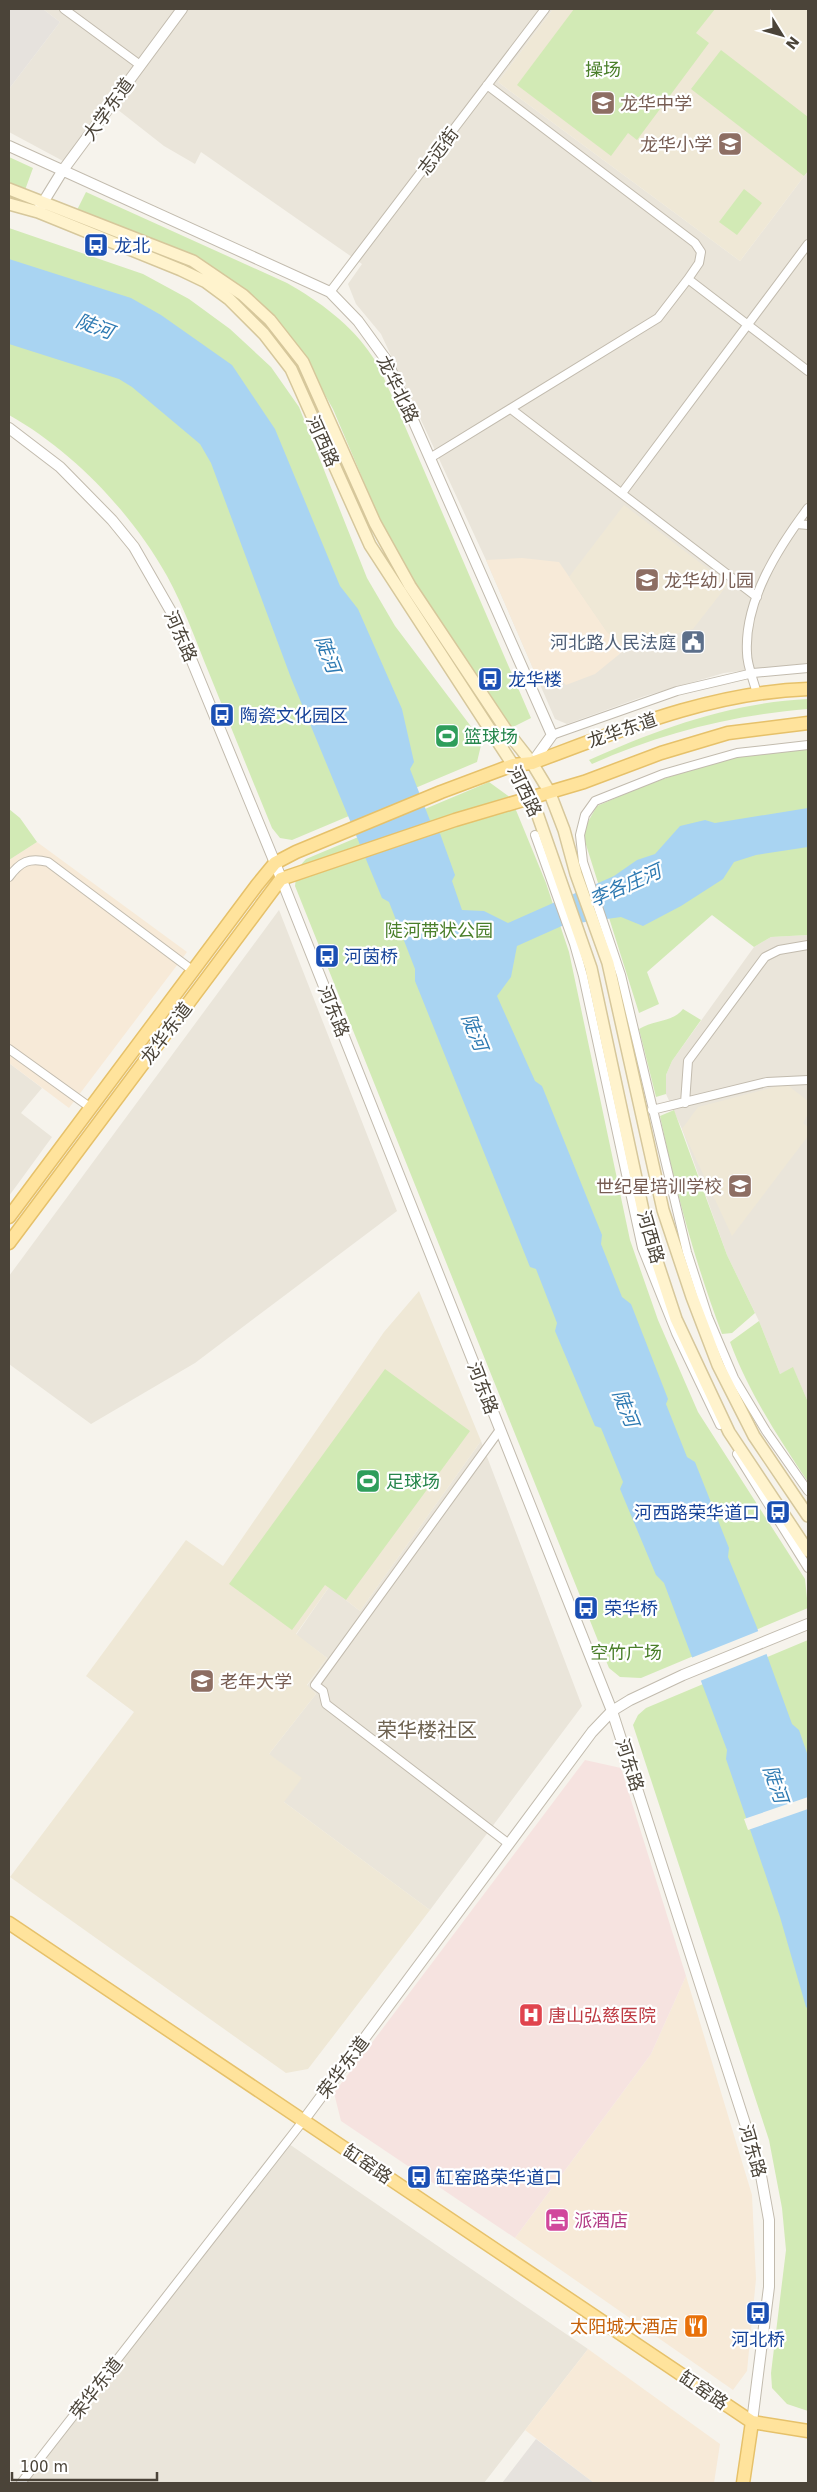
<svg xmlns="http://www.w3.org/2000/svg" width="817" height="2492" viewBox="0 0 817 2492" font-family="'DejaVu Sans','Noto Sans SC',sans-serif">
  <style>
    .residential { fill: #eae5da }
    .commercial { fill: #f7ead8 }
    .industrial { fill: #e6e2dd }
    .education { fill: #efe8d6 }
    .medical { fill: #f6e3e0 }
    .green { fill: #d2eab5 }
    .water { fill: #a9d4f2 }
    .pier { fill: #f6f3ec }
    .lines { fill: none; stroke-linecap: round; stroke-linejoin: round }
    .minor-casing { stroke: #c2bbae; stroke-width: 10 }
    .tertiary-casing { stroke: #c2bbae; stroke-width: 12 }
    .secondary-casing { stroke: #d6c79b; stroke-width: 14 }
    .primary-casing { stroke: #e6c16a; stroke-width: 15 }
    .minor { stroke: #fff; stroke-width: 8 }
    .tertiary { stroke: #fff; stroke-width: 10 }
    .secondary { stroke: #fff3cd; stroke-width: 11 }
    .primary { stroke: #ffe39c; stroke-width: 12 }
    .labels { text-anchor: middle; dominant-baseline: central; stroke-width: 4.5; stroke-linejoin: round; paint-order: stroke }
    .park-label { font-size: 18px; fill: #4a7f2a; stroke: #fff }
    .education-label { font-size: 18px; fill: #785e54; stroke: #fff; text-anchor: start }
    .street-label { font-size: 18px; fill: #4b4439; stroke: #fff }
    .transit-label { font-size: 18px; fill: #164399; stroke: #fff; text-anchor: start }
    .service-label { font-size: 18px; fill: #4e5e75; stroke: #fff; text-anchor: end }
    .leisure-label { font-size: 18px; fill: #27864d; stroke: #fff; text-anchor: start }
    .health-label { font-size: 18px; fill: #be3a42; stroke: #fff; text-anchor: start }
    .hotel-label { font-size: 18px; fill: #b23c85; stroke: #fff; text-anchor: start }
    .food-label { font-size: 18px; fill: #c56008; stroke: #fff; text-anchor: end }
    .water-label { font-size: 19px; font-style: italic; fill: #2e7ab2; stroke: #fff }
    .quarter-label { font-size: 20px; fill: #6e6250; stroke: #fff }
  </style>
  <rect width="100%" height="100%" fill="#f6f3ec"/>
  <path class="residential" d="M43,9H553L498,82L740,261L808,171V663L724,673L645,696L567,724L555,719L486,560L381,334L356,304L348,284L362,264L201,152L195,164L164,146L108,102L63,161L9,132V89L60,22Z
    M279,910L397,1211L195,1363L91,1424L9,1364V1276Z
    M808,935V1402L793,1368L780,1374L759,1321L727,1255L682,1129L666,1094V1075L672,1061L754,947L771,937Z
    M9,1063L42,1088L21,1113L52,1137L9,1196Z
    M481,1441L582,1706L430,1910L284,1802L269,1754L316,1694L307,1686L327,1658L296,1635L329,1587L360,1611Z
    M289,2144L588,2349L484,2483H22Z"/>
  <path class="commercial" d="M522,558L559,562L607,632L627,648L595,674L566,685L561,680L539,682L486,560Z
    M37,842L187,952L69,1108L9,1063V860Z
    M686,1976L752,2195L756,2279L747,2371L733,2390L515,2238L651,2054Z
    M588,2349L720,2444L714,2483H594L525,2430Z"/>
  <path class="industrial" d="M9,9H43L60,22L9,89Z
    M536,2439L594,2483H502Z"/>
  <path class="education" d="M553,9H808V171L740,261L498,82Z
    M624,505L728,584L693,629L627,648L607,632L569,577Z
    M786,1084L808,1101V1114L803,1123L808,1127V1136L732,1236L682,1129L698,1107Z
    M419,1291L481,1441L360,1611L329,1587L296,1634L327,1658L307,1685L316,1694L269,1754L302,1778L284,1802L430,1910L308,2069L286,2073L10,1877L134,1712L86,1676L186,1540L223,1566L384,1332Z"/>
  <path class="medical" d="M585,1760L621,1768L686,1976L651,2054L515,2238L341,2121L334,2093Z"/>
  <path class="green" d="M574,9H715L696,33L709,43L637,140L628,133L611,156L517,85Z
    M721,50L808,117V171L804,176L691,89Z
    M9,157L33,168L25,190H9Z
    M744,189L762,203L737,235L719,222Z
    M86,192L287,283C319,301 352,325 372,356C380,367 385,381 391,394L531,718L511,728L418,593L386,534L333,409L294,340L246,292L212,267L174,248L76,212Z
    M9,228L143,274L189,299L230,329L271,367L299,407L367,578L395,626L482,741L477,762L292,840L280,838L272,828C251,777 230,725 209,673C196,641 184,607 167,576C131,512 73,451 9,415Z
    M808,699V709C733,715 661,733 592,764L589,760C657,729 734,702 808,699Z
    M808,749V935L771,937L754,947L712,915L647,972L659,1004L639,1013L582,832L597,806L646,785L701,766L747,755Z
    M489,782L511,798L546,883L569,952L630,1240L658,1320L698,1412L805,1579L808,1608L641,1678L620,1677L609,1668L295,886L297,869L306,859Z
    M9,809L20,818L37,842L9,860Z
    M683,1009L701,1020L672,1061L666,1075V1094L656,1097L639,1029C654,1020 673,1022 683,1009Z
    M674,1110L727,1255L755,1313L732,1333L722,1334C695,1262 676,1192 660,1116Z
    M759,1321L780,1374L793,1367L808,1402V1482C778,1437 749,1393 730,1342Z
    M385,1369L470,1431L346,1600L325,1585L292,1630L229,1584Z
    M808,1640V2411L787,2404L772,2388L771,2373L786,2250L782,2208L769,2140L633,1725L638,1715L646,1708Z"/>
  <path class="water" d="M9,259L131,298L161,315L232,365L275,429L340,586L358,609L402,709L414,762L410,769L431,823L438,828L455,875L452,881L462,910L484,911L508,923L614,876L637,860L655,854L680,826L705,820L715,823L808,808V847L756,855L734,862L723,879L681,906L643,926L621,917L564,925L517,946L511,977L497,996L535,1081L542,1086L602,1235L601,1244L622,1297L631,1304L668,1399L666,1404L687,1457L695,1462L729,1548L728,1557L756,1625L792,1724L799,1730L808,1756V2009L806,2007L780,1917L726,1759L727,1750L664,1583L656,1575L620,1489L623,1482L601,1428L595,1426L555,1331L557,1323L536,1269L530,1267L415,981V969L389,902L382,898L291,678L211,463L200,444L132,387L119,379L9,344Z"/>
  <path class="pier" d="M761,1630L769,1653L700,1681L691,1658Z
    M808,1797V1809L748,1830L744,1819Z"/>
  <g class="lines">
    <defs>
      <path id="minor" d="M64,9L140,65
        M487,85L695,243L701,252L699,263L688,279L808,371
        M330,292L545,9
        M511,409L757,597
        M430,458L658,318L688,279
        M622,493L808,244
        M797,524L808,525
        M757,694C754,681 747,666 747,653C744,601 778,548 808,508
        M552,735L677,691L753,673L808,668
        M808,745L737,753L663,774L595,801L585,815L580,835L583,862L621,975L687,1252L708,1317L734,1378L766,1431L808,1491
        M535,835L574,944L583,976L642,1248L676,1333L720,1425
        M9,877C20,862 29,857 48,862L192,970
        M9,1049L91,1108
        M685,1103L688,1061L765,957L779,950L808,945
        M652,1110L767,1082L808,1080
        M499,1431L315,1685L323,1691L326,1704L509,1844
        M737,1454L808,1568
        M21,2483L303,2121"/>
      <path id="tertiary" d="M9,146L330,292L358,321L387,361L552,735L532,763
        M39,209L63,170L182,9
        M9,428L60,467L112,520L134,547L173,615L275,863L612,1711L760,2170L769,2220V2287L752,2422
        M303,2121L592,1732L612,1711L630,1700L683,1675L808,1624"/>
      <path id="secondary" d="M9,189L193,261L243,295L270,320L303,362L375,523L410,586L506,730L532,763L549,791L564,830L576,874L608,963L663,1210L692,1297L718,1365L754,1436L808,1516
        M9,204L38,212L181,270L206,282L229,299L264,334L291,369L370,545L513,765L537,813L591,968L648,1234L676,1319L729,1432L808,1551"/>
      <path id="primary" d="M9,1217L257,885L275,863L296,852L441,792L513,765L532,763C621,730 712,692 808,689
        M9,1243L281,879L455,820L584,782L661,753L728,733L808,723
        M9,1923L752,2422L808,2431
        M743,2483L752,2422"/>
    </defs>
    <use href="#minor" class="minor-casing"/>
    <use href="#tertiary" class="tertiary-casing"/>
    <use href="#secondary" class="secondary-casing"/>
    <use href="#primary" class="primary-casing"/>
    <use href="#minor" class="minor"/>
    <use href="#tertiary" class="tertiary"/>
    <use href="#secondary" class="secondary"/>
    <use href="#primary" class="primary"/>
  </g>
  <defs>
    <symbol id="school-square" viewBox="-11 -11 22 22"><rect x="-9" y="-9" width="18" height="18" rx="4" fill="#8d6e63" stroke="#fff"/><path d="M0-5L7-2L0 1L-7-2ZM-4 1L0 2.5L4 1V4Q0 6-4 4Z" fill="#fff"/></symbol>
    <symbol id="bus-square" viewBox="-11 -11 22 22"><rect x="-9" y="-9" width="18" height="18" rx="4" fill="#1a4fb4" stroke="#fff"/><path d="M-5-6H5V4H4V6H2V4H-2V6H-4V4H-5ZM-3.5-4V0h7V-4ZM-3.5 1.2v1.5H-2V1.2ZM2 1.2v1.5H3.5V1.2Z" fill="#fff"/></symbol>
    <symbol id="civic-square" viewBox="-11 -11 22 22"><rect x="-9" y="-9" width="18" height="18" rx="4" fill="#5c6f8a" stroke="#fff"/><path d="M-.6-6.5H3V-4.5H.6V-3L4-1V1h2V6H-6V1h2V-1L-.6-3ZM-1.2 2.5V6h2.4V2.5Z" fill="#fff"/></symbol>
    <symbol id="stadium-square" viewBox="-11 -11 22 22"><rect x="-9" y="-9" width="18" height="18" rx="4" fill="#2e9e5b" stroke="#fff"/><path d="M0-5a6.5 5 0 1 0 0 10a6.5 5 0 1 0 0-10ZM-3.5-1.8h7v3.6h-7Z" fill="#fff"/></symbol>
    <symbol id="university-square" viewBox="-11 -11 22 22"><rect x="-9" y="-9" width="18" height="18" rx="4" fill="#8d6e63" stroke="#fff"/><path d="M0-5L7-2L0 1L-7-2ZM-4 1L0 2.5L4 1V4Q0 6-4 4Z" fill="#fff"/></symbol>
    <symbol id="hospital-square" viewBox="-11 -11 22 22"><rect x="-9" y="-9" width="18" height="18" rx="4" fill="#e0444e" stroke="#fff"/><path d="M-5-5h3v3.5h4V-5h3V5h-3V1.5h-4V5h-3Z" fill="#fff"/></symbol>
    <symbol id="hotel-square" viewBox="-11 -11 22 22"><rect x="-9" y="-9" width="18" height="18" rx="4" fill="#d1479c" stroke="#fff"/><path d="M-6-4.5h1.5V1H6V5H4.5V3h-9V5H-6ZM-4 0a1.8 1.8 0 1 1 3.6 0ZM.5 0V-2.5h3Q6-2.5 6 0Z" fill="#fff"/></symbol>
    <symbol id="restaurant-square" viewBox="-11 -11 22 22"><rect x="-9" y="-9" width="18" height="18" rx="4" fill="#e8710a" stroke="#fff"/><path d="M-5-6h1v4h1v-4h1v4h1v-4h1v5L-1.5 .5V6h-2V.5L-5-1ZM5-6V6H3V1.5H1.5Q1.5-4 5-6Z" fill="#fff"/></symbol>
  </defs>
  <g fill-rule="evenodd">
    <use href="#school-square" x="589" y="89" width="28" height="28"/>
    <use href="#school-square" x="716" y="130" width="28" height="28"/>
    <use href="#bus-square" x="82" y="231" width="28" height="28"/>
    <use href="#school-square" x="633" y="566" width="28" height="28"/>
    <use href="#civic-square" x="679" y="628" width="28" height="28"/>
    <use href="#bus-square" x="476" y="665" width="28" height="28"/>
    <use href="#bus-square" x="208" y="701" width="28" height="28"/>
    <use href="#stadium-square" x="433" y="722" width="28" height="28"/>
    <use href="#bus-square" x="313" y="942" width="28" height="28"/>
    <use href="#school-square" x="726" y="1172" width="28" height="28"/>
    <use href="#stadium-square" x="354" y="1467" width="28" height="28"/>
    <use href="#bus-square" x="764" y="1498" width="28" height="28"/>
    <use href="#bus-square" x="572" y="1594" width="28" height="28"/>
    <use href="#university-square" x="188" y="1667" width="28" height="28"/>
    <use href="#hospital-square" x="517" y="2001" width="28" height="28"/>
    <use href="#bus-square" x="405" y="2163" width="28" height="28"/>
    <use href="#hotel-square" x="543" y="2206" width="28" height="28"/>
    <use href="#bus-square" x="744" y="2299" width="28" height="28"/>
    <use href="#restaurant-square" x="682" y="2312" width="28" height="28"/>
  </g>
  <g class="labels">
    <g class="park-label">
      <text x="603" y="69">操场</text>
      <text x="439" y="930">陡河带状公园</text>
      <text x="626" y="1652">空竹广场</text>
    </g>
    <g class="education-label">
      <text x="620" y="103">龙华中学</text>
      <text x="712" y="144" text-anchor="end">龙华小学</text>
      <text x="664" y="580">龙华幼儿园</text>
      <text x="722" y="1186" text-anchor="end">世纪星培训学校</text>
      <text x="220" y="1681">老年大学</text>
    </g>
    <g class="street-label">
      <text transform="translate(108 109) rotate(-54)">大学东道</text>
      <text transform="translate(438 151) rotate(-53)">志远街</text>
      <text transform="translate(398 389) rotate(64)">龙华北路</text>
      <text transform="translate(323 441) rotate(66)">河西路</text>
      <text transform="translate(181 636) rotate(66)">河东路</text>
      <text transform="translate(622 730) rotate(-19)">龙华东道</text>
      <text transform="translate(525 791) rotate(64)">河西路</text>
      <text transform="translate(334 1011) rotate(68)">河东路</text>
      <text transform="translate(166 1033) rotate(-53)">龙华东道</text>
      <text transform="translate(651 1237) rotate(74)">河西路</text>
      <text transform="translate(483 1388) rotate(69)">河东路</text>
      <text transform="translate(630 1765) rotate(72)">河东路</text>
      <text transform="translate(343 2067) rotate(-53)">荣华东道</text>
      <text transform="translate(753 2151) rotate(74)">河东路</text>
      <text transform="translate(368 2164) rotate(34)">缸窑路</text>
      <text transform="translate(96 2388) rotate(-52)">荣华东道</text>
      <text transform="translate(704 2390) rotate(34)">缸窑路</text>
    </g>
    <g class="transit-label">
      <text x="114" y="245">龙北</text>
      <text x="508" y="679">龙华楼</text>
      <text x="240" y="715">陶瓷文化园区</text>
      <text x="344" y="956">河茵桥</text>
      <text x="760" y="1512" text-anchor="end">河西路荣华道口</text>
      <text x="604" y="1608">荣华桥</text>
      <text x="436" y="2177">缸窑路荣华道口</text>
      <text x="758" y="2339" text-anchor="middle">河北桥</text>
    </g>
    <g class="service-label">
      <text x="676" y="642">河北路人民法庭</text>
    </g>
    <g class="leisure-label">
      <text x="464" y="736">篮球场</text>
      <text x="386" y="1481">足球场</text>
    </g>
    <g class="health-label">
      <text x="548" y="2015">唐山弘慈医院</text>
    </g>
    <g class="hotel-label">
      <text x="574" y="2220">派酒店</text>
    </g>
    <g class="food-label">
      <text x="678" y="2326">太阳城大酒店</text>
    </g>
    <g class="water-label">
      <text transform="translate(95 326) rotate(20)">陡河</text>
      <text transform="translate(328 654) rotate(69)">陡河</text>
      <text transform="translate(625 885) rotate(-24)">李各庄河</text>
      <text transform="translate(475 1032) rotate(68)">陡河</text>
      <text transform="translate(626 1408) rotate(68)">陡河</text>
      <text transform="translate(776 1784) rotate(71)">陡河</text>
    </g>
    <g class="quarter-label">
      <text x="427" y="1730">荣华楼社区</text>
    </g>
  </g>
  <rect width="817" height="2492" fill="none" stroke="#4b4439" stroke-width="20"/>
  <g transform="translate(782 35) rotate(127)" stroke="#ffffff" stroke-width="4" paint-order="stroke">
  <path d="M0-4L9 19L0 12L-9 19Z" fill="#4b4439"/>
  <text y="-8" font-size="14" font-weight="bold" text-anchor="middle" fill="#4b4439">N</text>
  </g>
  <path d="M12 2472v8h145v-8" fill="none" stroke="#4b4439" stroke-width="2.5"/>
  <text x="20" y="2472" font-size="15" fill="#4b4439" stroke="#ffffff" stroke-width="4" paint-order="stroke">100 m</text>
</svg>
